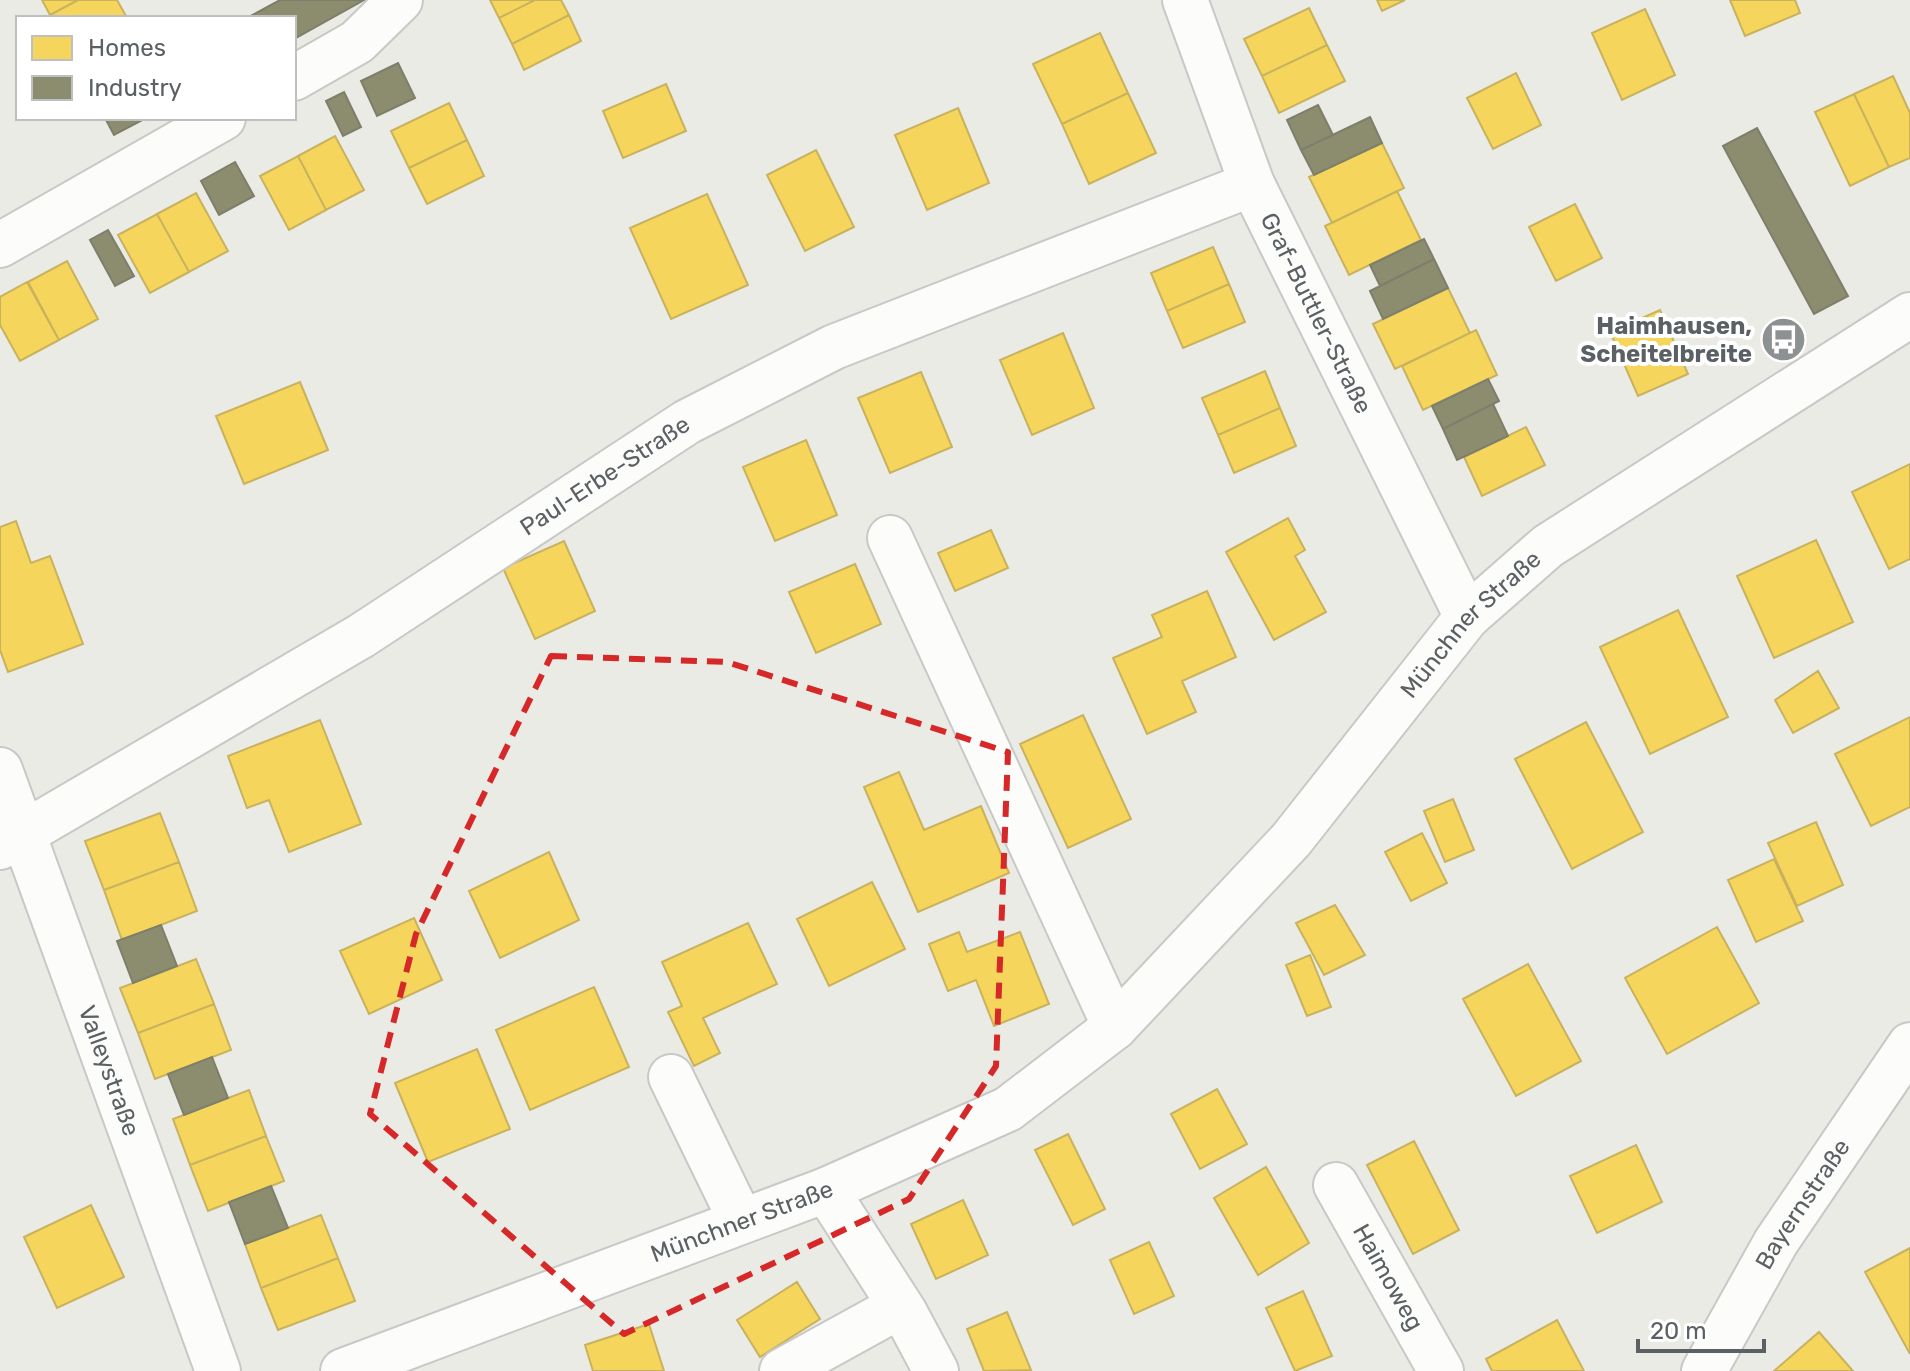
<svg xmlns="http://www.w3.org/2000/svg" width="1910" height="1371" viewBox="0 0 1910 1371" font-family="Rubik,sans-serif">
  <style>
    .homes { fill: #f6d55c; stroke: #c8b25e; stroke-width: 2 }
    .industry { fill: #8c8c6e; stroke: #7d7f6b; stroke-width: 2 }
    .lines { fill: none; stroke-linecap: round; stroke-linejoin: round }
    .minor-casing { stroke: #c8c8c6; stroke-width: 48 }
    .minor { stroke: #fcfcfb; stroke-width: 44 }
    .marked { fill: none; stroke: #d62828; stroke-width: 6; stroke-dasharray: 16 10; stroke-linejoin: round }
    .labels { text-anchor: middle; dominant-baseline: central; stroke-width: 8; stroke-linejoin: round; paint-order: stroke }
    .street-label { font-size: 24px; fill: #5b6064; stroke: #fff }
    .poi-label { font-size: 24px; font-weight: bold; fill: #5b6064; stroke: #fff; text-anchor: end }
  </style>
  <rect width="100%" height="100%" fill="#ebebe6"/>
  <path class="homes" d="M42,0H78L50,15Z
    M78,0H117L126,16L52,18L50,15Z
    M490,0H535L499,18Z
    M535,0H561L569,15L512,44L499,18Z
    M1377,0H1405L1382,11Z
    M1730,0H1795L1800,13L1745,36Z
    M1309,8L1327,45L1262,76L1244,39Z
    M1645,9L1675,75L1622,100L1592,33Z
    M569,15L581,41L524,70L512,44Z
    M1100,33L1128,93L1062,124L1033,64Z
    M1327,45L1345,81L1279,113L1262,76Z
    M1516,73L1541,125L1493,149L1467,98Z
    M1893,76L1910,113V158L1889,167L1854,94Z
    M666,84L686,131L623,158L603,111Z
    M1128,93L1156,153L1089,184L1062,124Z
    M1854,94L1889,167L1850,186L1815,112Z
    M449,103L467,140L409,168L391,131Z
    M958,108L989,183L927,210L895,135Z
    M335,136L364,190L326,210L298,156Z
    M467,140L484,176L427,204L409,168Z
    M1382,143L1404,188L1332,223L1309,177Z
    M816,150L854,227L805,251L767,175Z
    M298,156L326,210L289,230L260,176Z
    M1397,191L1421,240L1349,275L1325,226Z
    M196,193L228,251L189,272L157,214Z
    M707,194L748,285L671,319L630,228Z
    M1575,204L1602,258L1556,281L1529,227Z
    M157,214L189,272L150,293L118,235Z
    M1213,247L1229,284L1167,311L1151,273Z
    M67,261L98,319L59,340L28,282Z
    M27,282L59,340L20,361L0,325V297Z
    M1229,284L1245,322L1183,348L1167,311Z
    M1448,288L1470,333L1395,369L1373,324Z
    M1660,310L1688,374L1638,396L1610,332Z
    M1476,330L1497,375L1423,410L1402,366Z
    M1063,333L1094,408L1032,435L1000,360Z
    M1265,371L1280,408L1218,435L1202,398Z
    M921,372L952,447L890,473L858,398Z
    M300,382L328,450L244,484L216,416Z
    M1280,408L1296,446L1234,473L1218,435Z
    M1526,427L1545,465L1482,496L1464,457Z
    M806,440L837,515L775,541L743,467Z
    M1910,464V559L1889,569L1852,492Z
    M1288,518L1305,550L1295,556L1326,612L1274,640L1226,552Z
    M16,521L31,563L50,556L83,644L8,672L0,650V527Z
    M991,530L1008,568L955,591L938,553Z
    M1816,540L1853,622L1774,658L1737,576Z
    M564,541L595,611L535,639L503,568Z
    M855,564L881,624L816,653L789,592Z
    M1207,591L1236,657L1182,681L1196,712L1147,734L1113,658L1162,637L1152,615Z
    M1678,610L1728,717L1650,754L1600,647Z
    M1818,671L1839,708L1793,733L1775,700Z
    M1083,715L1131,819L1068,848L1020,744Z
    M1910,717V807L1871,826L1835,754Z
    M320,720L361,824L289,852L269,800L247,808L228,756Z
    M1586,722L1643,832L1572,869L1515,759Z
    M899,772L924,830L981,806L1009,873L918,912L864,787Z
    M1453,799L1474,850L1445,862L1424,811Z
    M160,813L179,862L104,890L85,841Z
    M1816,822L1843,885L1797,906L1768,843Z
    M1422,833L1447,883L1411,901L1385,852Z
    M549,852L579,920L500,958L469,891Z
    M1774,859L1803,921L1756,942L1728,880Z
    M179,862L197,911L122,940L104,890Z
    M872,882L905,949L829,986L797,919Z
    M1335,905L1365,955L1324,975L1296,923Z
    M414,918L442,980L369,1014L340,951Z
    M748,923L777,984L703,1018L720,1053L694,1066L668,1012L682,1006L662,962Z
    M1717,927L1759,1003L1667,1054L1625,978Z
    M959,932L967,952L1020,932L1049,1004L994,1026L976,980L948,991L929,944Z
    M1310,955L1331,1007L1307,1016L1286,965Z
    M196,959L214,1004L138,1033L120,988Z
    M1528,964L1581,1061L1516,1096L1463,999Z
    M594,987L629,1067L530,1110L496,1030Z
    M214,1004L231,1050L155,1079L138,1033Z
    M477,1049L510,1129L428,1162L395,1083Z
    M1217,1089L1247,1144L1200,1169L1171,1114Z
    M249,1090L266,1136L190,1165L173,1119Z
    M1068,1134L1105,1209L1073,1225L1035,1150Z
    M266,1136L284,1181L208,1211L190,1165Z
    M1414,1141L1459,1230L1413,1254L1367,1165Z
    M1636,1145L1662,1202L1597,1233L1570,1176Z
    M1266,1167L1309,1243L1258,1275L1214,1198Z
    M963,1200L988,1255L936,1279L911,1224Z
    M91,1205L124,1277L57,1308L24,1237Z
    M321,1215L338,1258L261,1288L245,1244Z
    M1149,1242L1174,1296L1134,1314L1110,1260Z
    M1910,1248V1354L1865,1272Z
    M338,1258L355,1301L278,1330L261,1288Z
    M797,1282L820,1319L760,1357L737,1320Z
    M1303,1291L1332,1356L1295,1371L1266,1308Z
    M1007,1312L1031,1370L984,1371L967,1329Z
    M1557,1320L1584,1371H1492L1486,1359Z
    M649,1324L664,1371H593L585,1345Z
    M1819,1332L1853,1371H1774Z"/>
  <path class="industry" d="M280,0H364L294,39V18H247Z
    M398,63L415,98L377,116L361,81Z
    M344,92L361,127L343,136L326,101Z
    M1318,105L1333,135L1301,150L1287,120Z
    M1370,117L1382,143L1314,175L1301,150Z
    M105,118H146L114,135Z
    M1757,128L1848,296L1814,314L1723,146Z
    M235,162L254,196L219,215L201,181Z
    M108,230L134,276L115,286L90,240Z
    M1424,239L1434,259L1380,286L1370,265Z
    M1434,259L1448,288L1383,319L1370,291Z
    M1488,379L1499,401L1443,429L1432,406Z
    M1493,404L1508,436L1457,460L1443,429Z
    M161,925L177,966L133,983L117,941Z
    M212,1057L228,1098L184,1115L168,1074Z
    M271,1186L288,1228L245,1244L229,1202Z"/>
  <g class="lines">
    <defs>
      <g id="minor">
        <path id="s1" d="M1185,0L1252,184L1467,617"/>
        <path d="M294,78L357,42L400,0"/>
        <path d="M0,245L223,118"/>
        <path d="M890,538L1115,1027"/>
        <path id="s2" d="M0,770L218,1371"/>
        <path id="s3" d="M0,847L361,636L687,422L834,347L1252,184"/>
        <path d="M671,1077L741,1221"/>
        <path id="s4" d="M1336,1185L1441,1371"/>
        <path d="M826,1190L905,1313L936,1371"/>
        <path id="s5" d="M343,1371L826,1190L1008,1109L1115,1027L1291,840L1467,617L1548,546L1910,315"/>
        <path d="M782,1371L900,1306"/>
        <path id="s6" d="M1704,1371L1776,1242L1910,1045"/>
      </g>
    </defs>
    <use href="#minor" class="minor-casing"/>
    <use href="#minor" class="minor"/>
  </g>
  <path class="marked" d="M551,656L727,662L1008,752L996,1066L909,1199L624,1334L370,1114L416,934Z"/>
  <defs>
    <symbol id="bus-disc" viewBox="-11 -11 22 22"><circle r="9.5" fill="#8d9192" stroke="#fff"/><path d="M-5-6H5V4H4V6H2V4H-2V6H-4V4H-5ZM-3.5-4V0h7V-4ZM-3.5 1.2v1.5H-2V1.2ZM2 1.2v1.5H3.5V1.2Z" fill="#fff"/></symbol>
  </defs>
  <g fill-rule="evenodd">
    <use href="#bus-disc" x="1758" y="314" width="51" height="51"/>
  </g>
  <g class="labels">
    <g class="street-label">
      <text stroke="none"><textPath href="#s1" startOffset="340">Graf-Buttler-Straße</textPath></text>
      <text stroke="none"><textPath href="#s3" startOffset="710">Paul-Erbe-Straße</textPath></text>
      <text stroke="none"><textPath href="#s5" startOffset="1388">Münchner Straße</textPath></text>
      <text stroke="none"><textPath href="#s2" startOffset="320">Valleystraße</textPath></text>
      <text stroke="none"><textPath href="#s6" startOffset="194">Bayernstraße</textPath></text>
      <text stroke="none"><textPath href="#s5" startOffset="426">Münchner Straße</textPath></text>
      <text stroke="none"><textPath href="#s4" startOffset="106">Haimoweg</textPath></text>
    </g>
    <g class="poi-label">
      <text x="1752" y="326">Haimhausen,<tspan x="1752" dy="28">Scheitelbreite</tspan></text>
    </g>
  </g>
  <rect x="16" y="16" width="280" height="104" fill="#ffffff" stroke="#bdbfc1" stroke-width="2"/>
  <rect x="32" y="36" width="40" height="24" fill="#f6d55c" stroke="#bdbfc1" stroke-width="2"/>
  <text x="88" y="56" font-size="24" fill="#5b6064">Homes</text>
  <rect x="32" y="76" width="40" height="24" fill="#8c8c6e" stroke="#bdbfc1" stroke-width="2"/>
  <text x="88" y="96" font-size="24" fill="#5b6064">Industry</text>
  <path d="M1638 1339v12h126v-12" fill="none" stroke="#5b6064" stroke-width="4"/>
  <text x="1650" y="1339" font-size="24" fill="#5b6064" stroke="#ffffff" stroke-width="6" paint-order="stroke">20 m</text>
</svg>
